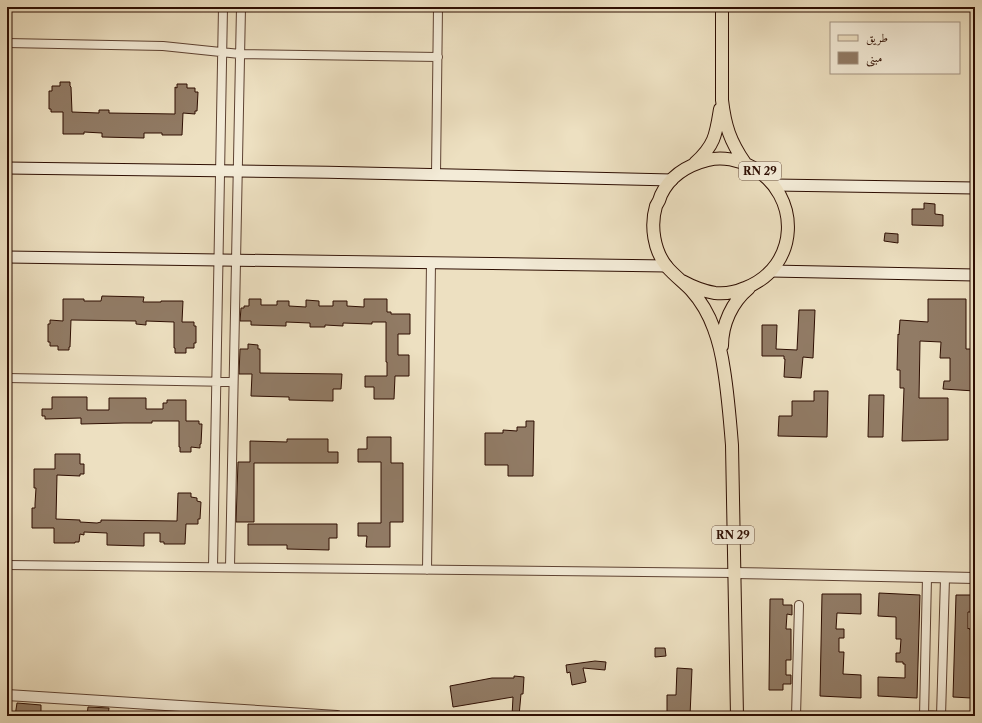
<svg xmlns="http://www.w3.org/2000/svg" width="982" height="723" viewBox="0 0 982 723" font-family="'Libre Caslon Text',Amiri,serif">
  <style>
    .building { fill: #917b65; stroke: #2e0e02 }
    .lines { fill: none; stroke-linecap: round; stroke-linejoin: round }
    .minor-casing { stroke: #5e4232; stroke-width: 10 }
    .tertiary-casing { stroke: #5e4232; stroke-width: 12 }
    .secondary-casing { stroke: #2e0e02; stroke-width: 13 }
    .primary-casing { stroke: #2e0e02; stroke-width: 14 }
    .minor { stroke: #f3ebd7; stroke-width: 8 }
    .tertiary { stroke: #f3ebd7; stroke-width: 10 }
    .secondary { stroke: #f3ebd7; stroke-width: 11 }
    .primary { stroke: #ede0c1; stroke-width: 12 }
    .labels { text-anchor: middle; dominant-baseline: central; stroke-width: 3.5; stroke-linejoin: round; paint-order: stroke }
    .shield { fill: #f3ebd7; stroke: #695042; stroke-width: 1 }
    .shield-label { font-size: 11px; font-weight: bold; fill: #2e0e02 }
  </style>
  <rect width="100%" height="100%" fill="#ede0c1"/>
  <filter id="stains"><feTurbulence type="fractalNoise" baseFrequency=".005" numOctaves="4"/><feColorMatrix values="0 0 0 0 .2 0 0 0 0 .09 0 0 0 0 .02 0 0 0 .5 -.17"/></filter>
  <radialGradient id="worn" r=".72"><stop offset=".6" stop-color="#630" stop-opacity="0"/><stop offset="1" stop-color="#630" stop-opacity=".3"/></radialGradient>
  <path class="building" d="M60,82H70V86L71,87L72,112L99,113V110H109V113L175,114V87L177,88V84H187V88H195V92H198L197,111H195V114L183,113L182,135H162V133H144V138L102,137V133L84,132V134H63V112H51V109H49V91H52V86H60Z
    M924,203L935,204V214L943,215V226L912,225V209H924Z
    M885,233L898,234V243L884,241Z
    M102,296L144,297L143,302H161V301H183L182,322H194V326H196V343H194V348H186V353H175V348H174V322L146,321V325L136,324V321L71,320L70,347H69V350H58V346H50V342H48V324H50V320L63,321V299H84V301H101Z
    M249,299H261V305H277V301H289V306L306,307V300L319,301V306H333V301H347V306L364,307V299H387V312H391V314H410V334H398V355H409V376H395L394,399H374V387H365V376H387V362H386V322H372V324L343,323V326L325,325V327H310V323L286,322V326L251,325V321H240L241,308H244V306H249Z
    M928,299H966V349H975V391L943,389L944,381H950V358H940L941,342L920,341L919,398H948V440L902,441L904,388H900V370H897L898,334L899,335L900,320L928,322Z
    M799,310H815L813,358L803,357L801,378L784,377L785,359H784V356H762V325H777L776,349L797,350Z
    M248,344L258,345V349H260V373L342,374L341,389H333V401L289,400V397L251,396L252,374H239L240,349H248Z
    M814,391H828L827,437L778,436L779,416H792V401H814Z
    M869,395H884L883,437H868Z
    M52,397H87V410H109V398H146V409H163V403H167V400H186V421H199V424H202L201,444H200V448L191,447V452H180V447H179V421H152V423H124L81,424V418L45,419V416H42V409H52Z
    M526,421H534L533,476H508V465H485V433H503V430L517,431V427H526Z
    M367,437H391V463H403V522H390V547H366L367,536H358V523H381V462H358V449H367Z
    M287,439H328V452H338V463H254V522H236L238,462H250V441L287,442Z
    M55,454H80V464H84V474H80V476L57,475L56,519L80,520V522L97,523L101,522V520L177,521L178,493H191V497L197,498V501L201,502L200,519H198V524H186L185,544H164V542H160V533H144V546L107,545V533L84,532V535L80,534L79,542H75V543H54V528H32V508H35V504L36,488H34V469H55Z
    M248,524H337V538H329V550L287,549V545H248Z
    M879,593L920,595L917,698L878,696V677L905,678V664H903V662H896V653H900L901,639H896V617L878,616Z
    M822,594H861V614L837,613L836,629H844V638H839V652H844L843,674L861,675V698L820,696Z
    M956,595H971V598H975V606H971V612H968V629L969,628L970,630H975V693H971V698L953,697Z
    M770,599H783V605H792V615L787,614L786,629H791V660H786V675H791V684H783V690H769Z
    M655,648H665L666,656L655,657Z
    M595,661L606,662L605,670L583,668L586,682L572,685L570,672L567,673L566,665Z
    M677,668L692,669L690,716H667V695H676Z
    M514,676L524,677L523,694H521L519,716H512L513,697L453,707L450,686L492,678H514Z
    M17,703L41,705V716H15Z
    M88,707L109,708L108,716H87Z"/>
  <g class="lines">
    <defs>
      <path id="minor" d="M7,43L163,46L240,54L438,57
        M436,174L438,7
        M7,378L233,382
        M7,565L734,573
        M213,567L223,7
        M230,567L241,7
        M427,570L431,263
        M924,715L941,716L945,578
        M796,716L799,605
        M924,716L927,577"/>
      <path id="tertiary" d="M734,573L975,578
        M7,695L337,716"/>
      <path id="secondary" d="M7,168C229,170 450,174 672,180
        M774,185L975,188
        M7,257L667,266
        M771,271L975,275"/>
      <path id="primary" d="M722,7V100C725,126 730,141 745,163
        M695,163C715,145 716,134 720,109
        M682,281C693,287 702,291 715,293C725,294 736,292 745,288C800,267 802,195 752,167C739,160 722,156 708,160C688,165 670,176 661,195C660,199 658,203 656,206C650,226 654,251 667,267C674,275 683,282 691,290C701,301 709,315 714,329C719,342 722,356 724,370C728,395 730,420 732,445L737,716
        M722,346C722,324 732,302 749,288"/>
    </defs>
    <use href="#minor" class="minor-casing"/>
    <use href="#tertiary" class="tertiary-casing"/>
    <use href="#secondary" class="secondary-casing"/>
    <use href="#primary" class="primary-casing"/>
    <use href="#minor" class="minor"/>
    <use href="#tertiary" class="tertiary"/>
    <use href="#secondary" class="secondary"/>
    <use href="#primary" class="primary"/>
  </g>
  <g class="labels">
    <g class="shield">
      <rect x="739" y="162" width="42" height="18" rx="3"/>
      <rect x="712" y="526" width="42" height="18" rx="3"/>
    </g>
    <g class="shield-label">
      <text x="760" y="171">RN 29</text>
      <text x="733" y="535">RN 29</text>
    </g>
  </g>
  <rect width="982" height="723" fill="none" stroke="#ede0c1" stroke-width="24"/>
  <rect x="8" y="8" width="966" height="707" fill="none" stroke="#2e0e02" stroke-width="2"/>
  <rect x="12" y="12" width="958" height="699" fill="none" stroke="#2e0e02"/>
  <rect x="830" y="22" width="130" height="52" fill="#f3ebd7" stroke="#a49382"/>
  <rect x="838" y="35" width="20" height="6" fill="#ede0c1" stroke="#a49382"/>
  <text x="866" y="42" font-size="12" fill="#2e0e02">طريق</text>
  <rect x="838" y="52" width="20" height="12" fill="#917b65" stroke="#a49382"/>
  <text x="866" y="62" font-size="12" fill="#2e0e02">مبنى</text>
  <rect width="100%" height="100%" filter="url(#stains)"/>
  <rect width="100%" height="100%" fill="url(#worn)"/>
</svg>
